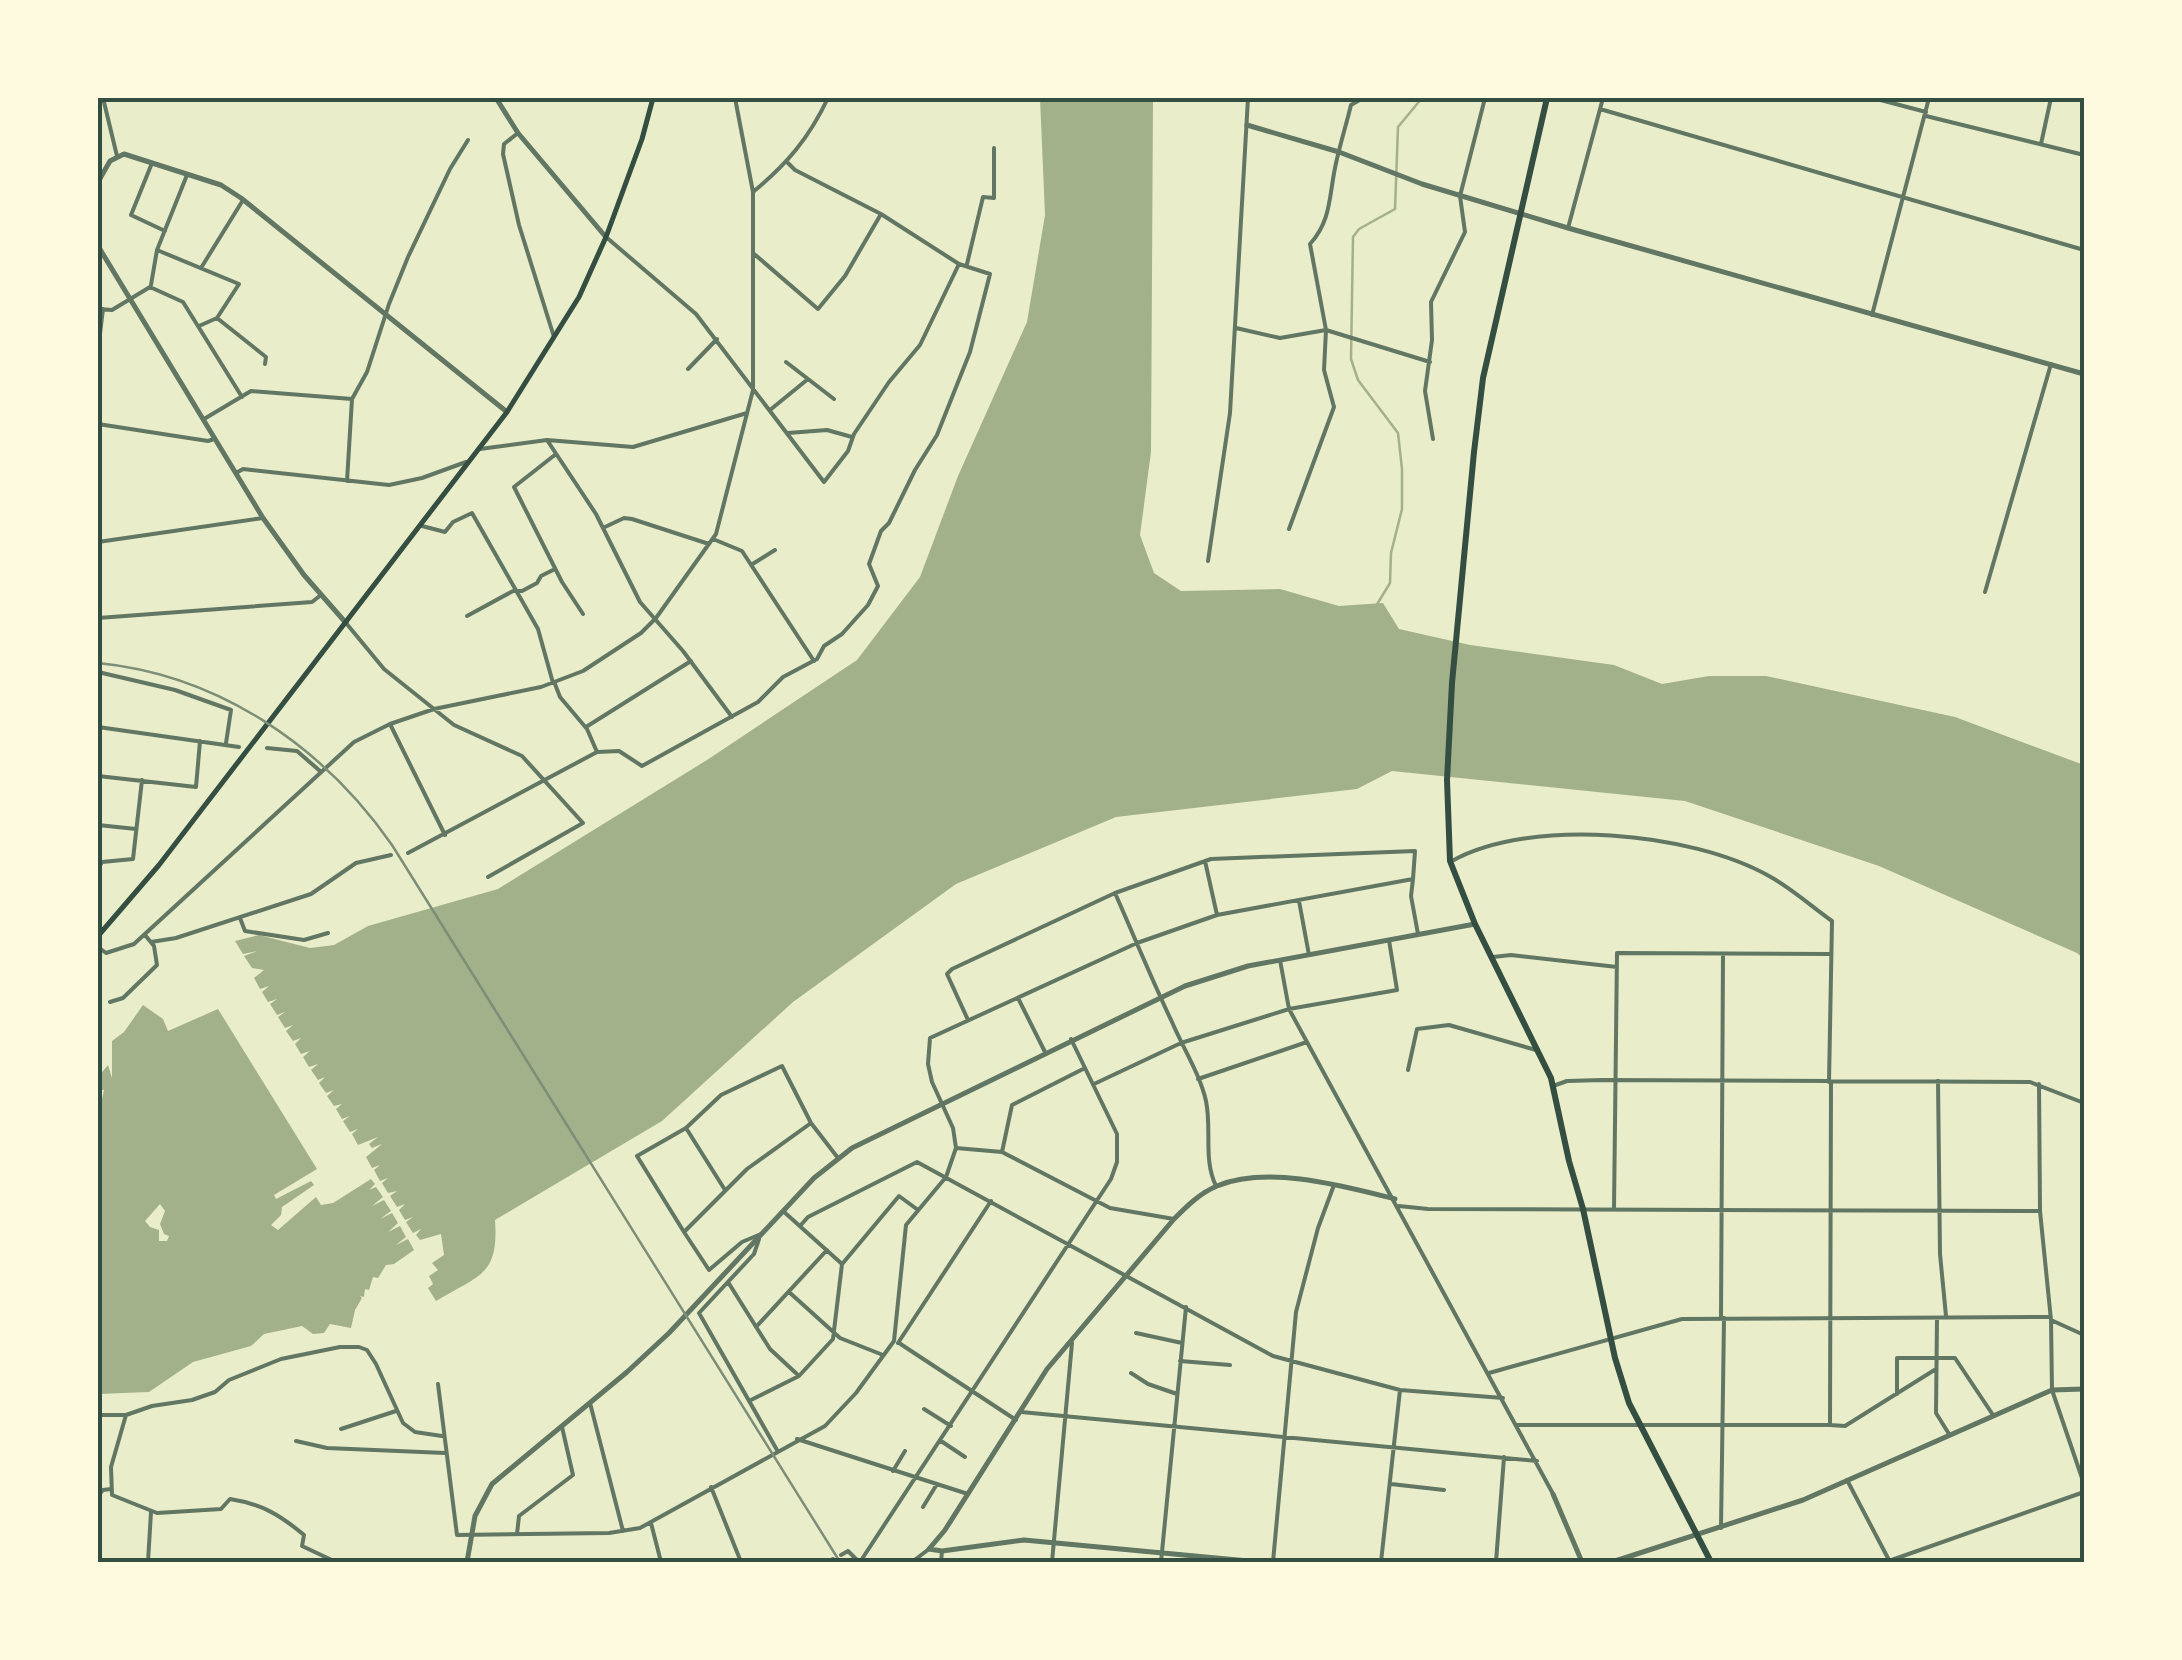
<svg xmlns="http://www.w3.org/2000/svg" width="2182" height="1660" viewBox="0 0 2182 1660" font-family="Montserrat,sans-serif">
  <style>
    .water { fill: #a3b18a; fill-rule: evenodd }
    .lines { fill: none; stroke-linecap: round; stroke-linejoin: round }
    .stream { stroke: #a3b18a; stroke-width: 2.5 }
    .minor { stroke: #617663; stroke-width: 4 }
    .tertiary { stroke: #617663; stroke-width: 5 }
    .secondary { stroke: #344e41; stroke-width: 5 }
    .primary { stroke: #344e41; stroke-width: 6 }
    .rail { stroke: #7c8e77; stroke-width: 2.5 }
    .neatline { fill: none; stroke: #344e41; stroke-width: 4 }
  </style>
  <rect width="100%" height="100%" fill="#e9edc9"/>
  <path class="water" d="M1040,98H1153L1151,452L1140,535L1154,573L1181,591L1280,589L1339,606L1383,603L1399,629L1470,645L1614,665L1662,684L1709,676H1766L1955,717L2084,765V959L2077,953L1879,866L1685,801L1392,771L1357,789L1116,817L956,884L793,1002L662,1121L495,1220C499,1276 479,1275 436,1301L428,1288L433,1284L429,1276L438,1270L432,1263L444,1255L441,1234L420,1240L416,1235L421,1229L413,1233L406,1222L413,1217L405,1220L399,1210L405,1204L397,1207L390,1196L397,1191L388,1193L382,1183L388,1178L380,1181L374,1170L380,1165L372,1168L366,1157L382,1144L372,1148L369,1144L378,1137L358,1145L352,1134L358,1129L350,1132L343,1121L350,1116L342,1119L336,1109L342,1104L334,1106L327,1096L334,1090L326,1093L319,1083L325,1077L318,1080L311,1070L318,1064L309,1067L303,1057L310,1051L301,1054L295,1044L301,1038L293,1041L286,1031L293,1025L285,1028L278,1017L285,1012L277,1015L270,1004L277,999L268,1002L262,992L269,986L260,989L254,978L264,970L252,968L244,956L257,951L243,954L235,941L259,935L310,948L334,945L368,926L498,889L707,760L857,660L920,577L958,476L1027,322L1045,215Z
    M143,1005L163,1019L168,1031L218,1009L317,1169L274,1195L276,1199L311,1181L314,1185L282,1207L281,1215L271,1225L278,1230L316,1197L321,1205L333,1203L371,1179L375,1184L369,1190L376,1187L383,1197L372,1206L384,1200L391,1211L380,1219L392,1213L398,1223L388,1232L400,1226L406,1237L396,1245L408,1239L414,1250L394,1264L386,1265L378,1278L373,1277L369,1290L365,1289L364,1297L360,1296L362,1298L355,1310L351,1328L330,1324L324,1333L313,1334L302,1326L264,1334L251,1346L193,1362L149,1392L98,1394V1095L102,1099L104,1090L98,1089V1077L108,1065L112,1078V1041L124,1032ZM160,1204L165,1211L160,1224L164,1234L169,1236L167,1241H159V1230L150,1227L145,1221Z"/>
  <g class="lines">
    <path class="stream" d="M1376,606L1390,583L1391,553L1402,509V469L1398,433L1358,380L1351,359L1353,237L1359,229L1395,209L1398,127L1422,98"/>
    <path class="minor" d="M103,98L117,156
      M1873,98L1926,112
      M1600,109L2084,250
      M1926,116L2084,155
      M518,133L504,144L503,154L519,225L554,337
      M2041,144L2051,98
      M152,163L131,215L165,231
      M187,175L157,250L239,284L217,318L199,326
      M753,192C787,164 809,138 828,98
      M1568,228L1603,98
      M606,237L696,314L824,482L848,451L854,434L889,382L920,345L959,264
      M753,253L818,309L845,276L881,214
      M967,264L983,197L994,198V148
      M201,268L243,200
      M151,285L157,250
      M98,309L112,310L150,287L183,302L242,397
      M1872,315L1929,98
      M217,318L266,357L265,364
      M1236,328L1280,338L1326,330L1430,362
      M99,342L103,309
      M786,362L834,399
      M688,369L717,339
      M770,410L808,379
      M204,419L251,391L352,399
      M98,424L208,441L214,439
      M788,433L827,430L852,437
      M1433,439L1425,391L1432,340L1431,302L1465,232L1460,196L1485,98
      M547,440L596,514L640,602L683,651L732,717
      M480,449L547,440L633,447L747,413
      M556,454L514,487L562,582L583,614
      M236,473L243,469L389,485L422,478L466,462
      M347,481L352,399L367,372L389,304L408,257L450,169L468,140
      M422,526L445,532L453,522L472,513L538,629L553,683
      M605,527L624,518L632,519L709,544
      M1289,529L1334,407L1324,370L1326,330L1310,244C1331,221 1329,197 1335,168C1339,147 1346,126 1351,105L1363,98
      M713,539L742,551L814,661
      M98,542L263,518
      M1208,561L1230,413L1248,98
      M751,565L775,550
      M1985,592L2051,364
      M467,616L513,591H522L537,583L541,576L553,570
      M98,618L312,602L321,595
      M346,623L384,669L454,725L522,756L583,823L488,877
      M98,672L175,690L231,710L226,743
      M390,724L445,835
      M98,727L239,747
      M586,727L691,661
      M267,748L297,751L320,771
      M597,752L619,751L642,766L758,702L783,677L817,659L824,646L842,634L868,605L878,586L869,564L881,531L889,523L915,470L937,435L970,352L990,274L959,264L881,214L795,170L788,163
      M98,776L196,787L200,741
      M98,825L136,829
      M408,853L597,752L587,729L560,697L555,684
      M1205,861L1217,915
      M1452,861C1531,817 1691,832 1769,876C1791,888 1811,906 1832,921L1829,1082
      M98,869L102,862L133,859L142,780
      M1413,879L1411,896L1418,934
      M1299,901L1309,955
      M240,918L245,931L304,940L328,933
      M151,942L176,938L311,894L356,863L391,855
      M98,947L106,953L134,944L354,742L390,724L434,709L541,687L583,671L641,633L656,618L716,534L753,390V192L735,98
      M1493,957L1511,955L1617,967
      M1280,960L1289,1009L1552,1492
      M1018,998L1045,1052
      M110,1002L123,998L157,965L154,946L145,935
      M968,1020L947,974L952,969L1115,893
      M1408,1070L1417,1029L1449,1025L1536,1050
      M1198,1079L1307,1042
      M1938,1081L1940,1254L1946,1316
      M1094,1084L1181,1043L1289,1009L1397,990L1389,940
      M2039,1084L2040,1211L2051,1320L2052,1390L2084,1484
      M1553,1086L1567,1081L1602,1080L2030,1082L2084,1103
      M811,1123L747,1169L684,1232L637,1156L686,1128L721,1095L782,1066L811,1123L838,1158
      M686,1128L725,1190
      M956,1148L1002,1152L1110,1208L1174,1219
      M1002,1152L1012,1105L1085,1068
      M1399,1206L1428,1209L2040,1211
      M1614,1209L1617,953L1830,954
      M800,1226L808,1217L917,1162L1273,1356L1400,1390L1503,1398
      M684,1232L709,1270L742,1242L761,1234
      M759,1239L754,1254L699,1313L777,1450
      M843,1263L899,1196L918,1210
      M728,1282L770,1349L799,1376
      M789,1292L840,1338L883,1355
      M1721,1318L1723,954
      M1937,1318L1936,1413L1949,1434
      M2051,1320L2084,1335
      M756,1327L827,1250
      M1136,1333L1182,1343
      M898,1343L991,1201
      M899,1343L1016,1420
      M1180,1361L1230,1365
      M1131,1373L1148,1384L1177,1394
      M1489,1373L1682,1319L2049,1317
      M438,1384L457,1535L609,1533L640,1528L825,1426L856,1393L894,1341L906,1225L946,1177L956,1148L953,1128L932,1082L928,1064L930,1038L1137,943L1217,915L1413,879L1415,851L1211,859L1115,893C1134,936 1152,980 1172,1022C1183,1048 1200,1074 1206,1101C1212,1130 1203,1159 1216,1186
      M1897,1394V1358H1955L1993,1415
      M749,1401L799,1376L833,1339L842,1264L783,1211
      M590,1403L623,1531
      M924,1409L951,1426
      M1021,1412L1537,1461
      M98,1415H126L152,1406L192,1400L215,1392L229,1380L281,1359L340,1347H359L367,1350L376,1364L403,1423L415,1432L442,1436
      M126,1415L111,1467L112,1495L157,1513L221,1509L230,1499C262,1504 280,1515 304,1535L302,1546L336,1562
      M1517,1425H1830L1831,1082
      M1830,1425L1845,1426L1936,1369
      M341,1429L396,1411
      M797,1439L968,1494
      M296,1441L327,1448L445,1453
      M941,1441L965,1457
      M893,1471L905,1451
      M1847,1480L1890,1562
      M1391,1484L1444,1490
      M711,1487L741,1562
      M98,1496L103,1490L111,1489
      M923,1507L937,1484
      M651,1523L661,1562
      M1721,1528L1724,1318
      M517,1534L519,1516L573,1475L562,1427
      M841,1555L848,1551L859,1562
      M148,1562L151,1512
      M828,1562L833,1559
      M860,1562L1111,1179L1117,1162V1134L1071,1039
      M912,1562L929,1549
      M941,1562L942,1551
      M1052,1562L1072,1343
      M1161,1562L1186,1307
      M1273,1562L1296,1312L1318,1228L1334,1185
      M1381,1562L1400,1390
      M1496,1562L1504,1457
      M1886,1562L2084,1492"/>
    <path class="tertiary" d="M496,98L518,133L605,236
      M1247,125L1339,152L1422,184L1568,228L2084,374
      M98,182L110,161L124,154L221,185L241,198L507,412
      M98,246L263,518L304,575L346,623
      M1553,1494L1582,1562
      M929,1549L945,1530L1047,1369L1174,1219C1187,1206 1200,1193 1217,1186C1268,1165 1343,1186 1395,1199
      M929,1549L942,1551L1024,1540L1259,1562
      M467,1562L475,1516L492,1484L627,1372L669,1333L814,1178L852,1148L1185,986L1248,966L1475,924
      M1612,1562L1803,1500L2052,1390L2084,1389"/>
    <path class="secondary" d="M98,936L159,865L507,412L579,297L606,237L642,139L653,98"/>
    <path class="primary" d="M1547,98L1483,378L1474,452L1452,683L1447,780L1450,861L1475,924L1551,1078L1569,1161L1583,1209L1615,1358L1629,1403L1711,1562"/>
    <path class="rail" d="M98,663C219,675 323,746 392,845L840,1562"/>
  </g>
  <rect width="2182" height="1660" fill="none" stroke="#fefae0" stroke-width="200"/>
  <rect x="100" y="100" width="1982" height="1460" class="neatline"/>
</svg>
